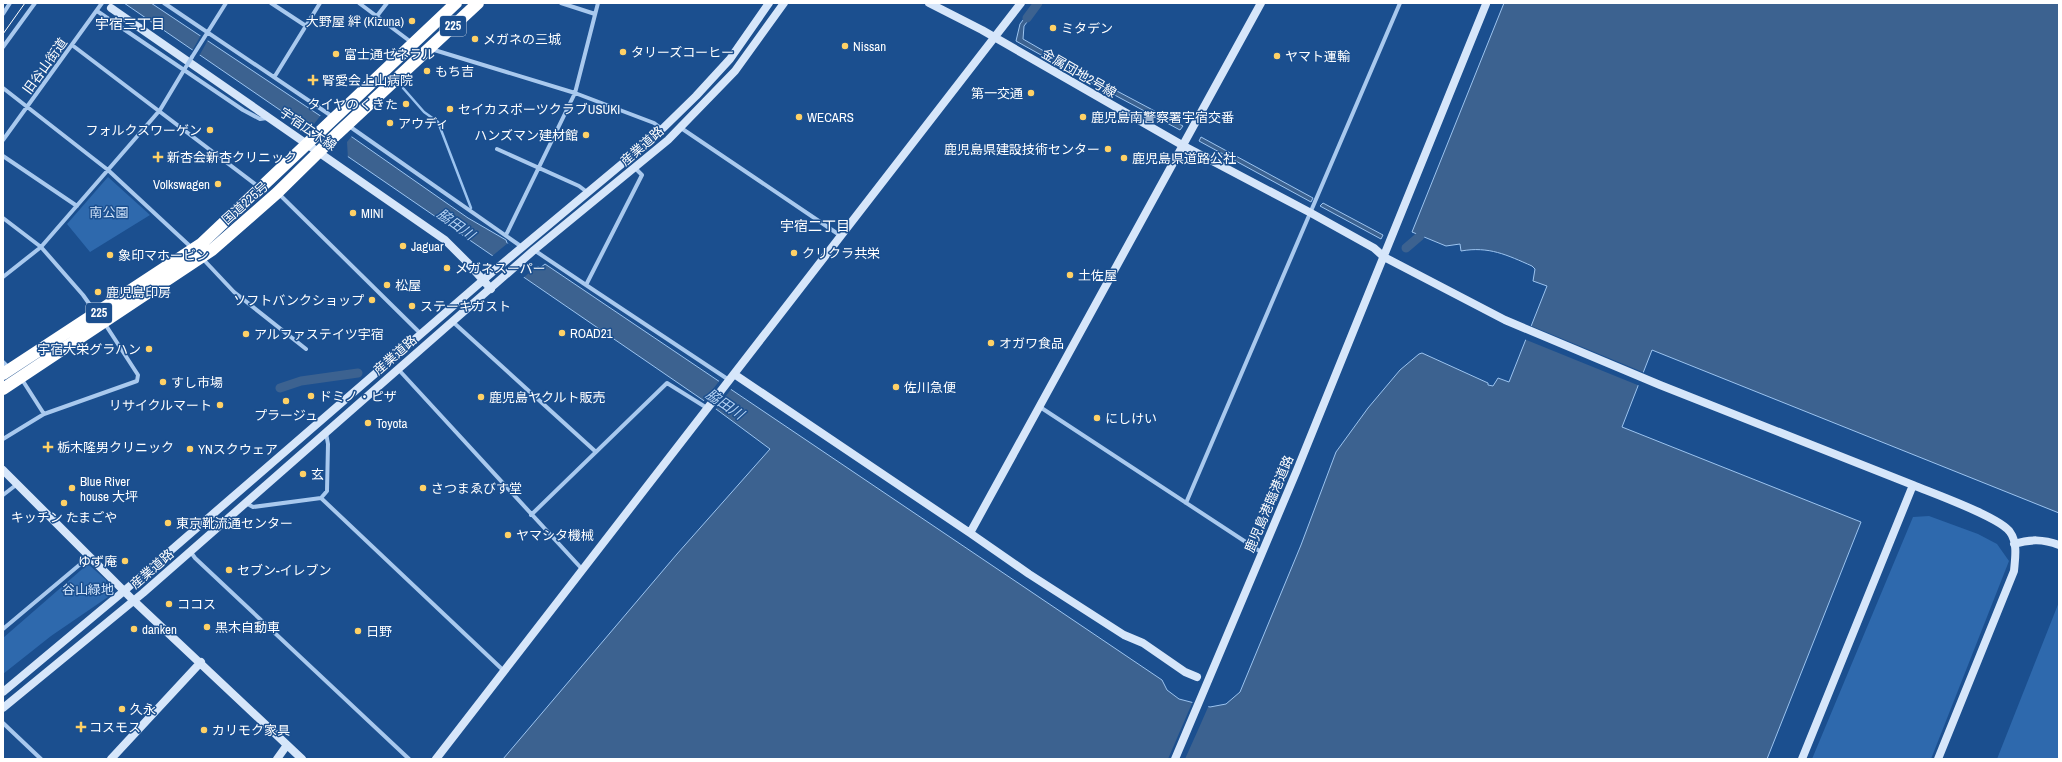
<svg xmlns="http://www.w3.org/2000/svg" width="2062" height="762" viewBox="0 0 2062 762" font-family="'Archivo Narrow','Noto Sans JP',sans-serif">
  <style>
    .green { fill: #2e69ad }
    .water { fill: #3c6290; stroke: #9cc4f0 }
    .pier { fill: #1b4f8f }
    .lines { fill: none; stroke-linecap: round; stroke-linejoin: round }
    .stream { stroke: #9cc4f0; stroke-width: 2.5 }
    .canal { stroke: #3c6290; stroke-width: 9 }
    .street { stroke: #a9c9ee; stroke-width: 4 }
    .secondary { stroke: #d6e6fa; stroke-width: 8 }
    .highway { stroke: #fff; stroke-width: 12 }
    .tram { stroke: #fff; stroke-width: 1 }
    .street-bridge { stroke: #a9c9ee; stroke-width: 4 }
    .poi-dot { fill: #ffd166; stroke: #1b4f8f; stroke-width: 1.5 }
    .labels { text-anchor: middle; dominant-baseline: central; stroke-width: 3; stroke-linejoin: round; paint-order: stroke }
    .shield { fill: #1b4f8f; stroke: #bbcadd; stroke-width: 1 }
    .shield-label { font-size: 12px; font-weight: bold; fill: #fff }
    .poi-label { font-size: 13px; fill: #fff; stroke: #1b4f8f; text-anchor: start }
    .street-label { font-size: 13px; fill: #fff; stroke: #1b4f8f }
    .park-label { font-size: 13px; fill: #cfe3fa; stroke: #1b4f8f }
    .neighbourhood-label { font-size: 14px; fill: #fff; stroke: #1b4f8f }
    .water-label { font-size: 14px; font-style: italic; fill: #b5d3f5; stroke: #1b4f8f }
  </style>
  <rect width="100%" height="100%" fill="#1b4f8f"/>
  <path class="green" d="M108,177L150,215L90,252L67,224Z
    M1929,516L1978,534L1997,544L2009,561L1931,759H1812L1913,517Z
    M88,564L106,580L108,597L51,636L3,674V638Z
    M2059,602V759H1997Z"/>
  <path class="water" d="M124,3H151L352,137L468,218L506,240L507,243L540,268L545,264L1162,680L1167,690L1179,699L1210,707L1226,704L1240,692L1301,545L1336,452L1368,408L1400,370L1419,354L1422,353L1488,383V385L1493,386L1498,378L1509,382L1547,286L1533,281L1535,269L1532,266C1507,255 1489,246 1461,251L1460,244L1446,246L1412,232L1504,3H2059V513L1652,350L1622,427L1861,522L1767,759H503L677,554L770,449L716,409Z
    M1033,7L1036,10L1024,26L1023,39L1061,61L1059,65L1016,41L1020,24Z
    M1066,64L1183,126L1180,130L1064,68Z
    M1201,137L1313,198L1311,202L1199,141Z
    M1323,203L1383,235L1381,239L1320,206Z"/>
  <path class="pier" d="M201,35L208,40L199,56L192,51Z
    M321,115L352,136L347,142L348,159L301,126L314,124Z
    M508,243L539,265L523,278L491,257Z
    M1529,325L1645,373L1640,386L1524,339Z
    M720,380L732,388L715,410L703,402Z
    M1193,701L1209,705L1198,730L1185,759H1168Z"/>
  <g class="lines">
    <path class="stream" d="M403,88L424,112L438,122L471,208"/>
    <path class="canal" d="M1027,18L1038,3
      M1050,57L1075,72
      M1406,248L1420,236
      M280,388L301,381L358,373"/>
    <path class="street" d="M164,3L333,117
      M271,3L306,26
      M359,3L411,42
      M561,3L595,14
      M97,11L243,110L260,119L267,118
      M3,14L10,3
      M377,16L387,3
      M72,45L259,187
      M3,47L35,3
      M431,49L575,93L654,123L662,129
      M192,57L226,3
      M275,76L320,3
      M3,88L108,170L192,248
      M349,126L522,247
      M681,128L841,236
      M3,140L102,3
      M497,149L579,186L587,192
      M3,156L77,206
      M635,168L642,175L586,285L729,380
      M279,194L421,334
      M3,218L41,247L83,295L95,312
      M506,235L575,93L598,3
      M534,250L586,285
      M202,258L234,292L306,349
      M3,277L41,247L160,110L184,70
      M453,322L596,452
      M3,362L9,368
      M398,369L582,569
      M21,378L44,414
      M1040,407L1261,552
      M3,439L44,414L137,381L138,375L105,324
      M3,495L16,485
      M321,498L504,671
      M246,503L253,507L321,498L327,491L328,444L326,433
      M1186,503L1400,3
      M531,515L667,383L707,408
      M190,551L195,558L409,759
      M3,629L90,556
      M3,723L41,759"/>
    <path class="secondary" d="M929,3L982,30L1182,145L1311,213L1374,248L1384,257L1505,320L1660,385L1913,485L1802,759
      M111,8L445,240L467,262L491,289
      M734,374L970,533L1029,574L1124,635L1143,643L1185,672L1197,677
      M3,470L134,601L302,759
      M1913,485C1932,493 2000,517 2010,532C2018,543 2015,559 2014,571L1938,759
      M970,533L1261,3
      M2014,544C2030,539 2043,539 2059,545
      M3,692L124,591L496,269L653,138L696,96L730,59L769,3
      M3,708L143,593L534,250L668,140L735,71L784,3
      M111,759L201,662
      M277,759L287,745
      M436,759L1021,3
      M1175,759L1297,470L1486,4"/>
    <path class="highway" d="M3,374L201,244L456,3
      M3,389L212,250L277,193L337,134L478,3"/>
    <path class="tram" d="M3,34L25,3"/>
    <path class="street-bridge" d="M184,70L192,57"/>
  </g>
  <g class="poi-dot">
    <circle cx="412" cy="21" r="4"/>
    <circle cx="1053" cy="28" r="4"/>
    <circle cx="475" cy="39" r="4"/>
    <circle cx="845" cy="46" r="4"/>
    <circle cx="623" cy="52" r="4"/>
    <circle cx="336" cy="54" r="4"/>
    <circle cx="1277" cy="56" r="4"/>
    <circle cx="427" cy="71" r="4"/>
    <path d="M311 74h4v4h4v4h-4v4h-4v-4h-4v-4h4z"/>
    <circle cx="1031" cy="93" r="4"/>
    <circle cx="406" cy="104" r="4"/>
    <circle cx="450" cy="109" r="4"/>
    <circle cx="799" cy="117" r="4"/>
    <circle cx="1083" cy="117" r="4"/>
    <circle cx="390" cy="123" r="4"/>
    <circle cx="210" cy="130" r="4"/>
    <circle cx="586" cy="135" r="4"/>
    <circle cx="1108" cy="149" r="4"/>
    <path d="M156 151h4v4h4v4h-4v4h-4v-4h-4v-4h4z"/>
    <circle cx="1124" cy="158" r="4"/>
    <circle cx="218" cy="184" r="4"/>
    <circle cx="353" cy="213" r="4"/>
    <circle cx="403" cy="246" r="4"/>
    <circle cx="794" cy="253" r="4"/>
    <circle cx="110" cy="255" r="4"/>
    <circle cx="447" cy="268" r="4"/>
    <circle cx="1070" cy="275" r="4"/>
    <circle cx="387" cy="285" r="4"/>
    <circle cx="98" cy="292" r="4"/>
    <circle cx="372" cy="300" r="4"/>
    <circle cx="412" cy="306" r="4"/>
    <circle cx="562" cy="333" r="4"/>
    <circle cx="246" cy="334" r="4"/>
    <circle cx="991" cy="343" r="4"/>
    <circle cx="149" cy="349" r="4"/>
    <circle cx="163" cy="382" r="4"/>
    <circle cx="896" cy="387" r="4"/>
    <circle cx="311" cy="396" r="4"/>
    <circle cx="481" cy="397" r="4"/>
    <circle cx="286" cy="401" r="4"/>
    <circle cx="220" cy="405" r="4"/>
    <circle cx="1097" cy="418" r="4"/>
    <circle cx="368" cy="423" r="4"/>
    <path d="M46 441h4v4h4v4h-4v4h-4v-4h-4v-4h4z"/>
    <circle cx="190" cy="449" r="4"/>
    <circle cx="303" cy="474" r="4"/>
    <circle cx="72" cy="488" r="4"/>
    <circle cx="423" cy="488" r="4"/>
    <circle cx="64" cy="503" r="4"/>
    <circle cx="168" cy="523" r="4"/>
    <circle cx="508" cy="535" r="4"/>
    <circle cx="125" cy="561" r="4"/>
    <circle cx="229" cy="570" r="4"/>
    <circle cx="169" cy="604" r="4"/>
    <circle cx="207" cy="627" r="4"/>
    <circle cx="134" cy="629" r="4"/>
    <circle cx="358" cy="631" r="4"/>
    <circle cx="122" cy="709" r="4"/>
    <path d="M79 721h4v4h4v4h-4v4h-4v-4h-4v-4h4z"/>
    <circle cx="204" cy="730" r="4"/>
  </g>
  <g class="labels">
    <g class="shield">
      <rect x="440" y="16" width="26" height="20" rx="3"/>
      <rect x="86" y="303" width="26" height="20" rx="3"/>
    </g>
    <g class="shield-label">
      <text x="453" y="26">225</text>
      <text x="99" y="313">225</text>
    </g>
    <g class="poi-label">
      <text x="404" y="21" text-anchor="end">大野屋 絆 (Kizuna)</text>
      <text x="1061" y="28">ミタデン</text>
      <text x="483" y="39">メガネの三城</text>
      <text x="853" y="46">Nissan</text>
      <text x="631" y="52">タリーズコーヒー</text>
      <text x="344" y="54">富士通ゼネラル</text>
      <text x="1285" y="56">ヤマト運輸</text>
      <text x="435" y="71">もち吉</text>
      <text x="322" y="80">腎愛会上山病院</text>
      <text x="1023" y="93" text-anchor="end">第一交通</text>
      <text x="398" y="104" text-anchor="end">タイヤのくきた</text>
      <text x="458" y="109">セイカスポーツクラブUSUKI</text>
      <text x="807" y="117">WECARS</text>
      <text x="1091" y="117">鹿児島南警察署宇宿交番</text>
      <text x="398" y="123">アウディ</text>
      <text x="202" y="130" text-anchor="end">フォルクスワーゲン</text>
      <text x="578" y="135" text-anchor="end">ハンズマン建材館</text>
      <text x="1100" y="149" text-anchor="end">鹿児島県建設技術センター</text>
      <text x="167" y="157">新杏会新杏クリニック</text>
      <text x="1132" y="158">鹿児島県道路公社</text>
      <text x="210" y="184" text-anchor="end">Volkswagen</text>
      <text x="361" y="213">MINI</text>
      <text x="411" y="246">Jaguar</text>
      <text x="802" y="253">クリクラ共栄</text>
      <text x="118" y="255">象印マホービン</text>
      <text x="455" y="268">メガネスーパー</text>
      <text x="1078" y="275">土佐屋</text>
      <text x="395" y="285">松屋</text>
      <text x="106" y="292">鹿児島印房</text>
      <text x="364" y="300" text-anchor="end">ソフトバンクショップ</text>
      <text x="420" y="306">ステーキガスト</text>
      <text x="570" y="333">ROAD21</text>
      <text x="254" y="334">アルファステイツ宇宿</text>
      <text x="999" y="343">オガワ食品</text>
      <text x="141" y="349" text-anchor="end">宇宿大栄グラハン</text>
      <text x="171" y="382">すし市場</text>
      <text x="904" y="387">佐川急便</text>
      <text x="319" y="396">ドミノ・ピザ</text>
      <text x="489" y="397">鹿児島ヤクルト販売</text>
      <text x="212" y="405" text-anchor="end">リサイクルマート</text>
      <text x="286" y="415" text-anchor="middle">プラージュ</text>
      <text x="1105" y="418">にしけい</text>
      <text x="376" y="423">Toyota</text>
      <text x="57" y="447">栃木隆男クリニック</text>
      <text x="198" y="449">YNスクウェア</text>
      <text x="311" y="474">玄</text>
      <text x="80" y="481">Blue River<tspan x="80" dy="15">house 大坪</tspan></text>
      <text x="431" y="488">さつまゑびす堂</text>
      <text x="64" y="517" text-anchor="middle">キッチン たまごや</text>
      <text x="176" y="523">東京靴流通センター</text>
      <text x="516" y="535">ヤマシタ機械</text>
      <text x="117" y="561" text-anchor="end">ゆず庵</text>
      <text x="237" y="570">セブン-イレブン</text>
      <text x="177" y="604">ココス</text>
      <text x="215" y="627">黒木自動車</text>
      <text x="142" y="629">danken</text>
      <text x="366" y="631">日野</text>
      <text x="130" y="709">久永</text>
      <text x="89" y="727">コスモス</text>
      <text x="212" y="730">カリモク家具</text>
    </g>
    <g class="street-label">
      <text transform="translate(45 66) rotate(-54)">旧谷山街道</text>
      <text transform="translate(1079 73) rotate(30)">金属団地2号線</text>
      <text transform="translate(308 129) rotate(34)">宇宿広木線</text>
      <text transform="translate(642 146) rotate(-41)">産業道路</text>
      <text transform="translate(245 203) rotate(-42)">国道225号</text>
      <text transform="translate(395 355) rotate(-41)">産業道路</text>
      <text transform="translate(1269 504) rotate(-67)">鹿児島港臨港道路</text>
      <text transform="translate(152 569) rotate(-41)">産業道路</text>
    </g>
    <g class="park-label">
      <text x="109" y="212">南公園</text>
      <text x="88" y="589">谷山緑地</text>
    </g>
    <g class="neighbourhood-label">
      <text x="130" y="24">宇宿三丁目</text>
      <text x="815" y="226">宇宿二丁目</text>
    </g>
    <g class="water-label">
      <text transform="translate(456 224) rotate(36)">脇田川</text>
      <text transform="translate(725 404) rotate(34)">脇田川</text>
    </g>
  </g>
  <rect width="2062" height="762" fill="none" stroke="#ffffff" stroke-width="8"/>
</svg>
